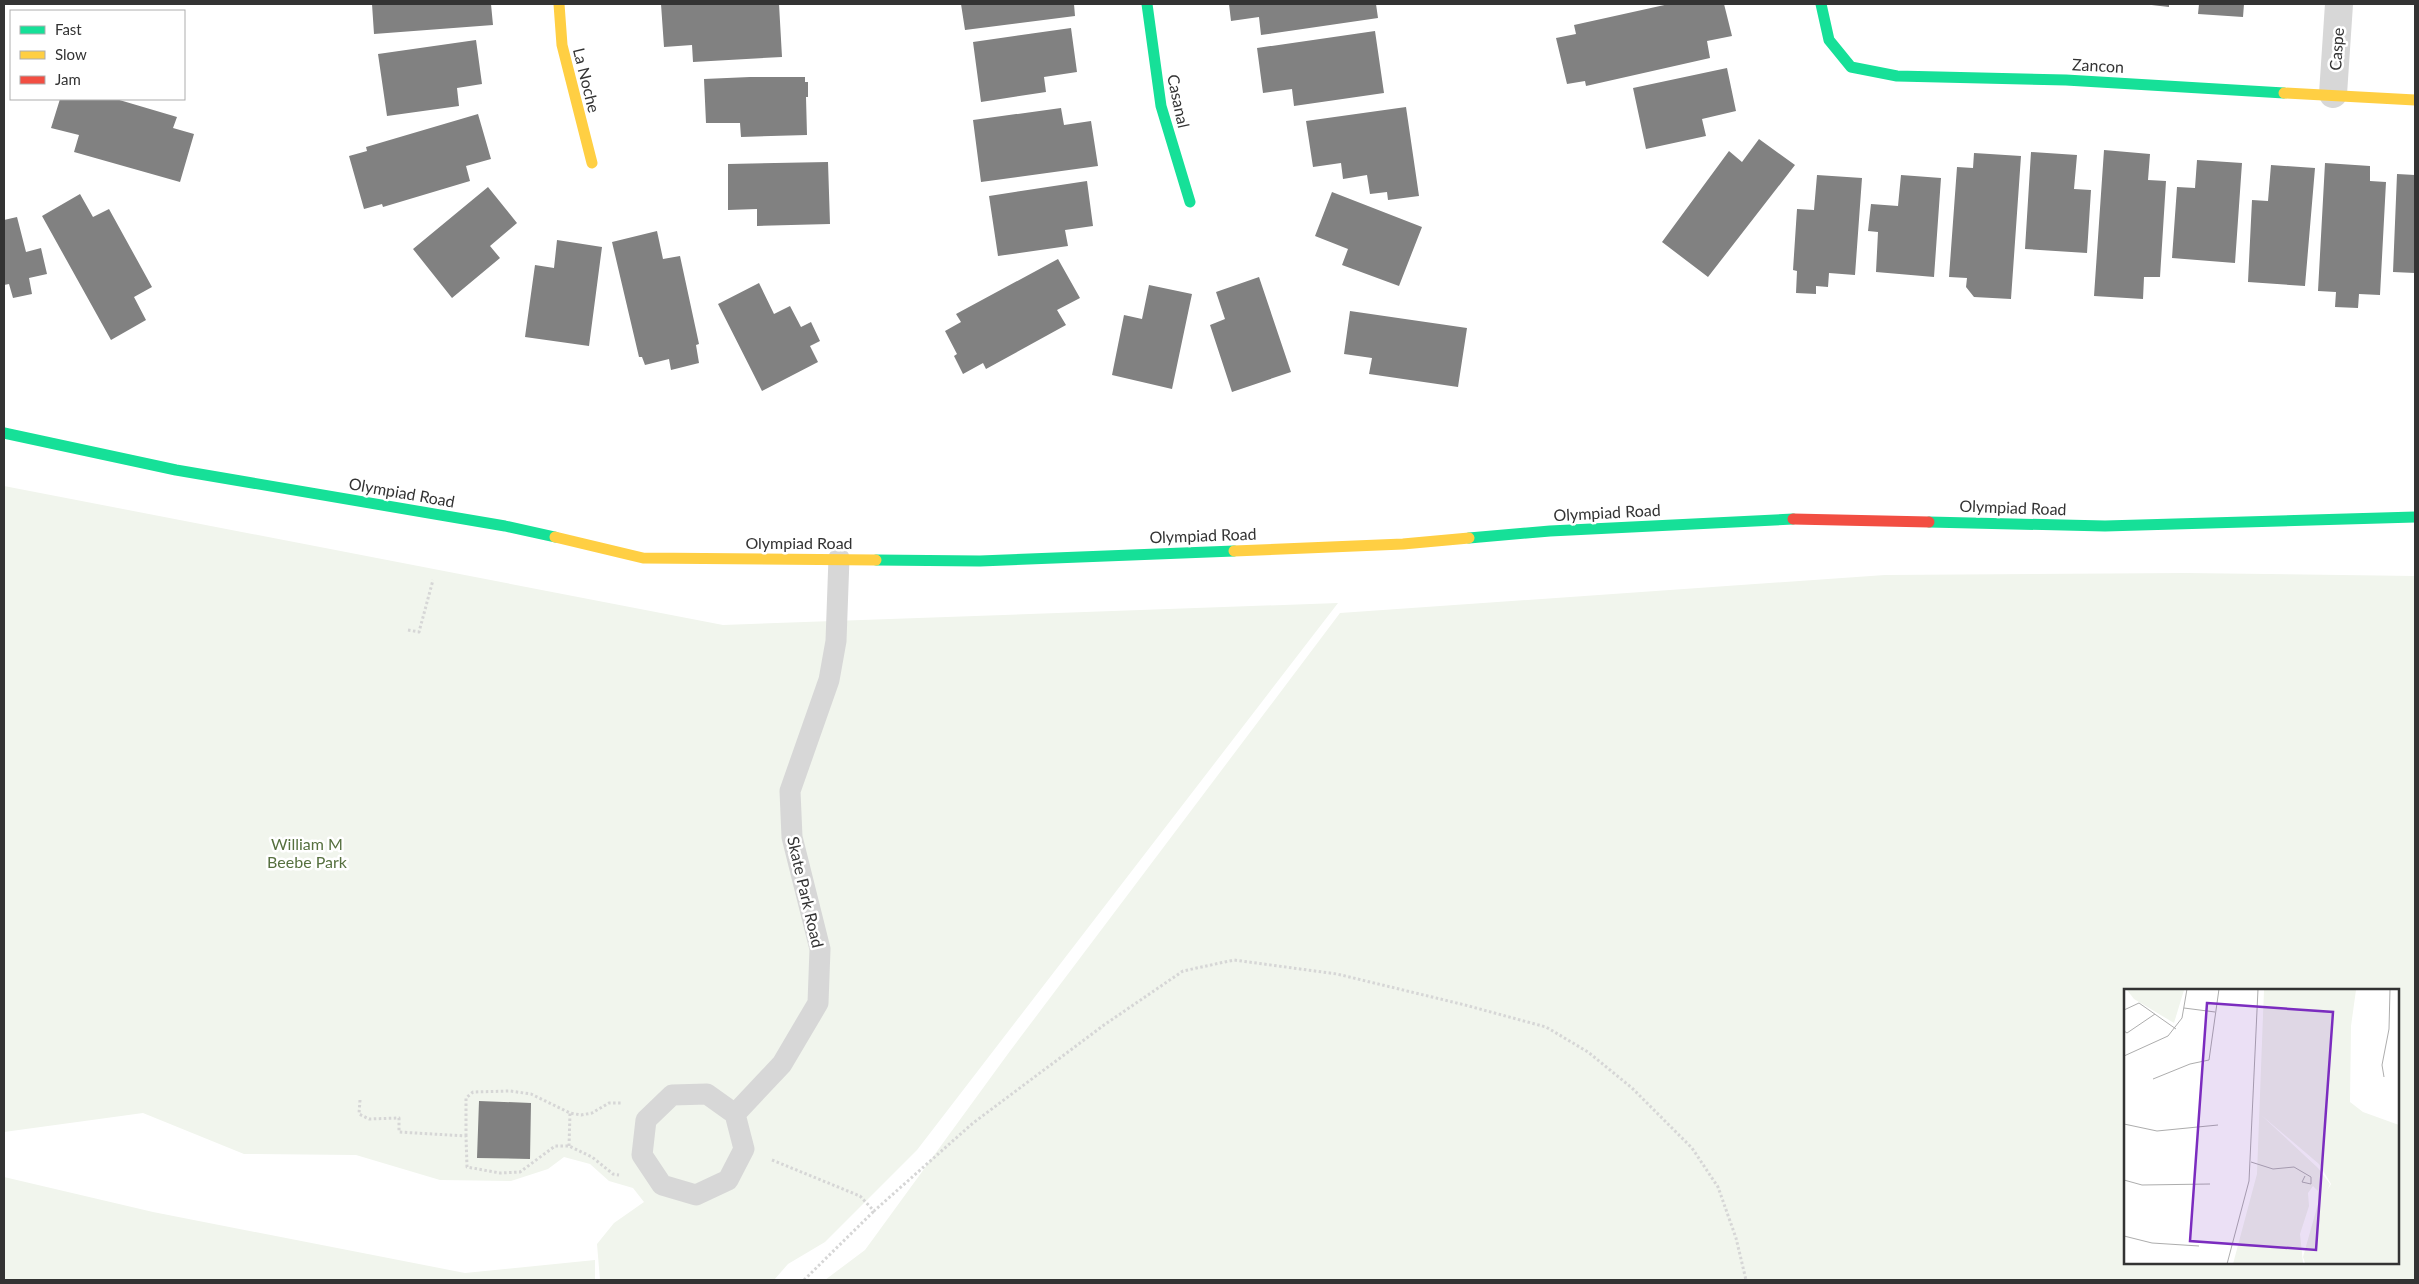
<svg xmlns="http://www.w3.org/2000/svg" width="2419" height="1284" viewBox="0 0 2419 1284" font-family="Lato,sans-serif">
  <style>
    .park { fill: #f1f5ed; fill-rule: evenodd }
    .building { fill: #818181 }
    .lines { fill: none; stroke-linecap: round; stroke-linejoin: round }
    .path { stroke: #d6d6d6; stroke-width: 3; stroke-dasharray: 2.5 2.5; stroke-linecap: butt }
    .lane { stroke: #d7d7d7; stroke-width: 21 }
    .street { stroke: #d7d7d7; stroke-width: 28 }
    .fast { stroke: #16e098; stroke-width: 11 }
    .slow { stroke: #ffcf43; stroke-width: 11 }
    .jam { stroke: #f24e42; stroke-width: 11 }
    .labels { text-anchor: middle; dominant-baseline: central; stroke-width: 5; stroke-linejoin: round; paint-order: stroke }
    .street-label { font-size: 16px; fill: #333; stroke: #fff }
    .park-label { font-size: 16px; fill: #56703f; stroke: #fff }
    .inset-road { fill: none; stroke: #adadad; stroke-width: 1 }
    .view { fill: #7b2cbf; fill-opacity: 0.15; stroke: #7b2cbf; stroke-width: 2.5 }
    .inset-edge { fill: none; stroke: #333; stroke-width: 2.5 }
  </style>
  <rect width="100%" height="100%" fill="#fff"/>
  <path class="park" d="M4,486L723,625L1338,603L917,1150L825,1242L788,1264L774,1280H600L597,1244L614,1223L644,1202L633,1188L609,1181L590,1164L564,1157L548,1169L511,1181L440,1180L356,1155L244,1154L143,1113L4,1132Z
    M2185,573L2415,576V1280H825L865,1250L1010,1051L1340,613L1885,575ZM2398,990V1263H2125V990Z
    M4,1177L153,1212L465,1273L595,1260V1280H4Z"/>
  <path class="building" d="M372,4H491L493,25L374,34Z
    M661,4H779L782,57L693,62L692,45L664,47Z
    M961,4H1074L1075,16L965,30Z
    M1229,4H1376L1378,18L1261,35L1259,17L1231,21Z
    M1669,4H1724L1732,36L1707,41L1710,58L1586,86L1585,81L1567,84L1556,38L1576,34L1574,25Z
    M2143,4H2169V7Z
    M2199,4H2244L2243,17L2198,14Z
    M1071,28L1077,72L1044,77L1046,92L981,102L973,42Z
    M1375,31L1384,93L1294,106L1292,89L1263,93L1257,48Z
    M476,40L482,84L457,88L459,106L387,116L378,54Z
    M1727,68L1736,111L1702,119L1706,136L1646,149L1633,88Z
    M750,77H805V82H808V97H806L807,135L741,137L740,123H706L704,79Z
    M60,99H116L177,117L173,128L194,134L180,182L74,152L79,135L51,128Z
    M1406,107L1419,196L1388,200L1387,192L1370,194L1367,175L1343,179L1341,163L1313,167L1306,121Z
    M1061,108L1064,125L1091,121L1098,166L981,182L973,120Z
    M478,114L491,159L466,166L470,181L383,207L382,204L364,209L349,156L367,151L366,147Z
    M1759,139L1795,165L1708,277L1662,242L1729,151L1742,162Z
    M2104,150L2150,154L2148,180L2166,181L2160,277H2144L2143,299L2094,296Z
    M2031,152L2077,155L2074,189L2091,190L2087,253L2025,249Z
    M1974,153L2021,156L2011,299L1974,297L1966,287L1967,278L1949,277L1957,167L1973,168Z
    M2197,160L2242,163L2235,263L2172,258L2177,187L2195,188Z
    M828,162L830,224L757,226V209L728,210V164Z
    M2325,163L2370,166V181L2386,182L2380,295L2359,294L2358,308L2335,307L2336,292L2318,291Z
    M2271,165L2315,168L2305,286L2248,282L2252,200L2268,201Z
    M2397,174L2415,175V273L2393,272Z
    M1817,175L1862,178L1855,275L1829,273L1828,287L1816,286V294L1796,293L1797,271L1793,270L1797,209L1814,210Z
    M1901,175L1941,178L1934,277L1876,272L1878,232L1868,231L1871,204L1898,206Z
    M1087,181L1093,226L1065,230L1068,246L998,256L989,196Z
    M488,187L517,223L490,246L500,258L452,298L413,249Z
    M1332,192L1422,227L1399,286L1342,265L1348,249L1315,236Z
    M80,194L93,217L109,209L152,287L134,297L146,320L111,340L42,216Z
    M17,217L26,252L41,248L47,274L29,278L32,294L13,298L9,284L4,285V220Z
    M657,231L663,259L680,256L699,344L696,345L699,363L671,370L669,359L645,365L642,357H639L612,242Z
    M557,240L602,247L589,346L525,337L535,265L554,268Z
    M1058,259L1080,298L1057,310L1066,325L986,369L983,363L963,374L954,356L957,354L945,331L961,322L956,314Z
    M1259,277L1291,372L1232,392L1210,325L1225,319L1216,292Z
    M759,283L774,314L790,306L801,327L811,322L820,341L810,346L818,362L762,391L718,304Z
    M1149,285L1192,294L1172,389L1112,375L1124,315L1142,319Z
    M1350,311L1467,328L1458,387L1369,374L1372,358L1344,354Z
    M479,1101L531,1103L530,1159L477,1158Z"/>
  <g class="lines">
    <path class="path" d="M408,630L419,632L433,580
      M360,1100L359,1114L369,1119L399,1118V1132L466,1136L467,1167L500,1173L520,1172L555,1146H569L592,1157L613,1174L619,1175
      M466,1136V1098L473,1092L510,1091L531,1094L570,1113L581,1115L592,1113L609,1103H621
      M569,1146L570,1113
      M772,1160L860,1196L874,1211L973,1123L1104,1025L1183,971L1234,960L1337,974L1465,1005L1546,1027L1588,1052L1632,1088L1692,1148L1718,1187L1736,1238L1746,1280
      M804,1280L874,1211"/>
    <path class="lane" d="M707,1094L735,1114L744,1149L728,1180L696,1195L662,1185L642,1155L646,1120L672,1095Z
      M735,1114L782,1064L818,1003L820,949L792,837L790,791L829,680L836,641L839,558"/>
    <path class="street" d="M2333,94L2339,4"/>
    <path class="fast" d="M1147,4L1161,106L1190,202
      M1821,4L1829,40L1851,67L1897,76L2066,80L2284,93
      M4,433L176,470L505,526L555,537
      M1929,522L2105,526L2415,517
      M1469,538L1550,531L1793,519
      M876,560L980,561L1234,551"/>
    <path class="slow" d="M559,4L562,45L592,163
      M2284,93L2415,100
      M555,537L643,558L876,560
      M1234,551L1403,544L1469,538"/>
    <path class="jam" d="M1793,519L1929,522"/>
  </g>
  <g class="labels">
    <g class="street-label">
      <text transform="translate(2336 49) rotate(-86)">Caspe</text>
      <text transform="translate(2098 65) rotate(3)">Zancon</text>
      <text transform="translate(587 80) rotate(76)">La Noche</text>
      <text transform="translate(1179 101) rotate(78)">Casanal</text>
      <text transform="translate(402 492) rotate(10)">Olympiad Road</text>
      <text transform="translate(2013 507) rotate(2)">Olympiad Road</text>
      <text transform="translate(1607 512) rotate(-3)">Olympiad Road</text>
      <text transform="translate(1203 535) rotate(-2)">Olympiad Road</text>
      <text x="799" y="542">Olympiad Road</text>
      <text transform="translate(806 892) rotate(77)">Skate Park Road</text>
    </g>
    <g class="park-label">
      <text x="307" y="843">William M<tspan x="307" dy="18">Beebe Park</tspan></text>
    </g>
  </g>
  <g transform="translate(2124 989)">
    <rect width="275" height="275" fill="#fff"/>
    <path d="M3,1H60L50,34L10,10ZM140,1H232L227,37L226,113L239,123L275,136V274H181L179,268L194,215V202L189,197L184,204L185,217L176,245L179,274L109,275L133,185ZM137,126L195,175L207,195L203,202L206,195L194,179Z" fill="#f1f5ed" fill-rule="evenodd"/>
    <path class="inset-road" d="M60,19L91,23M0,21L15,14L52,40M0,42L3,44L31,25M0,67L44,47L58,29L63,0M260,88L258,76L265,40L266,0M29,90L66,75L85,71L95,0M0,135L33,142L94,136M127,173L149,180L170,178L187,188V195L178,193L181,187M0,191L18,196L86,195M0,247L28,254L75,257M103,275L125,192L134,0"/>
    <path class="view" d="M83,14L209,23L192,261L66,252Z"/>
    <rect width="275" height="275" class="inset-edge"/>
  </g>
  <rect width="2419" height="1284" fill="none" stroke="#333333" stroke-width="10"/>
  <rect x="10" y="10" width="175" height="90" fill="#ffffff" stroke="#adadad"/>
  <rect x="20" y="26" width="25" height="8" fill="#16e098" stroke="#adadad"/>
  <text x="55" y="35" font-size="15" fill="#333333">Fast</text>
  <rect x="20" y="51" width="25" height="8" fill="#ffcf43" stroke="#adadad"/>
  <text x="55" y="60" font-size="15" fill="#333333">Slow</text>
  <rect x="20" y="76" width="25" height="8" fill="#f24e42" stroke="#adadad"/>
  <text x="55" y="85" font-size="15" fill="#333333">Jam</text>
</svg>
